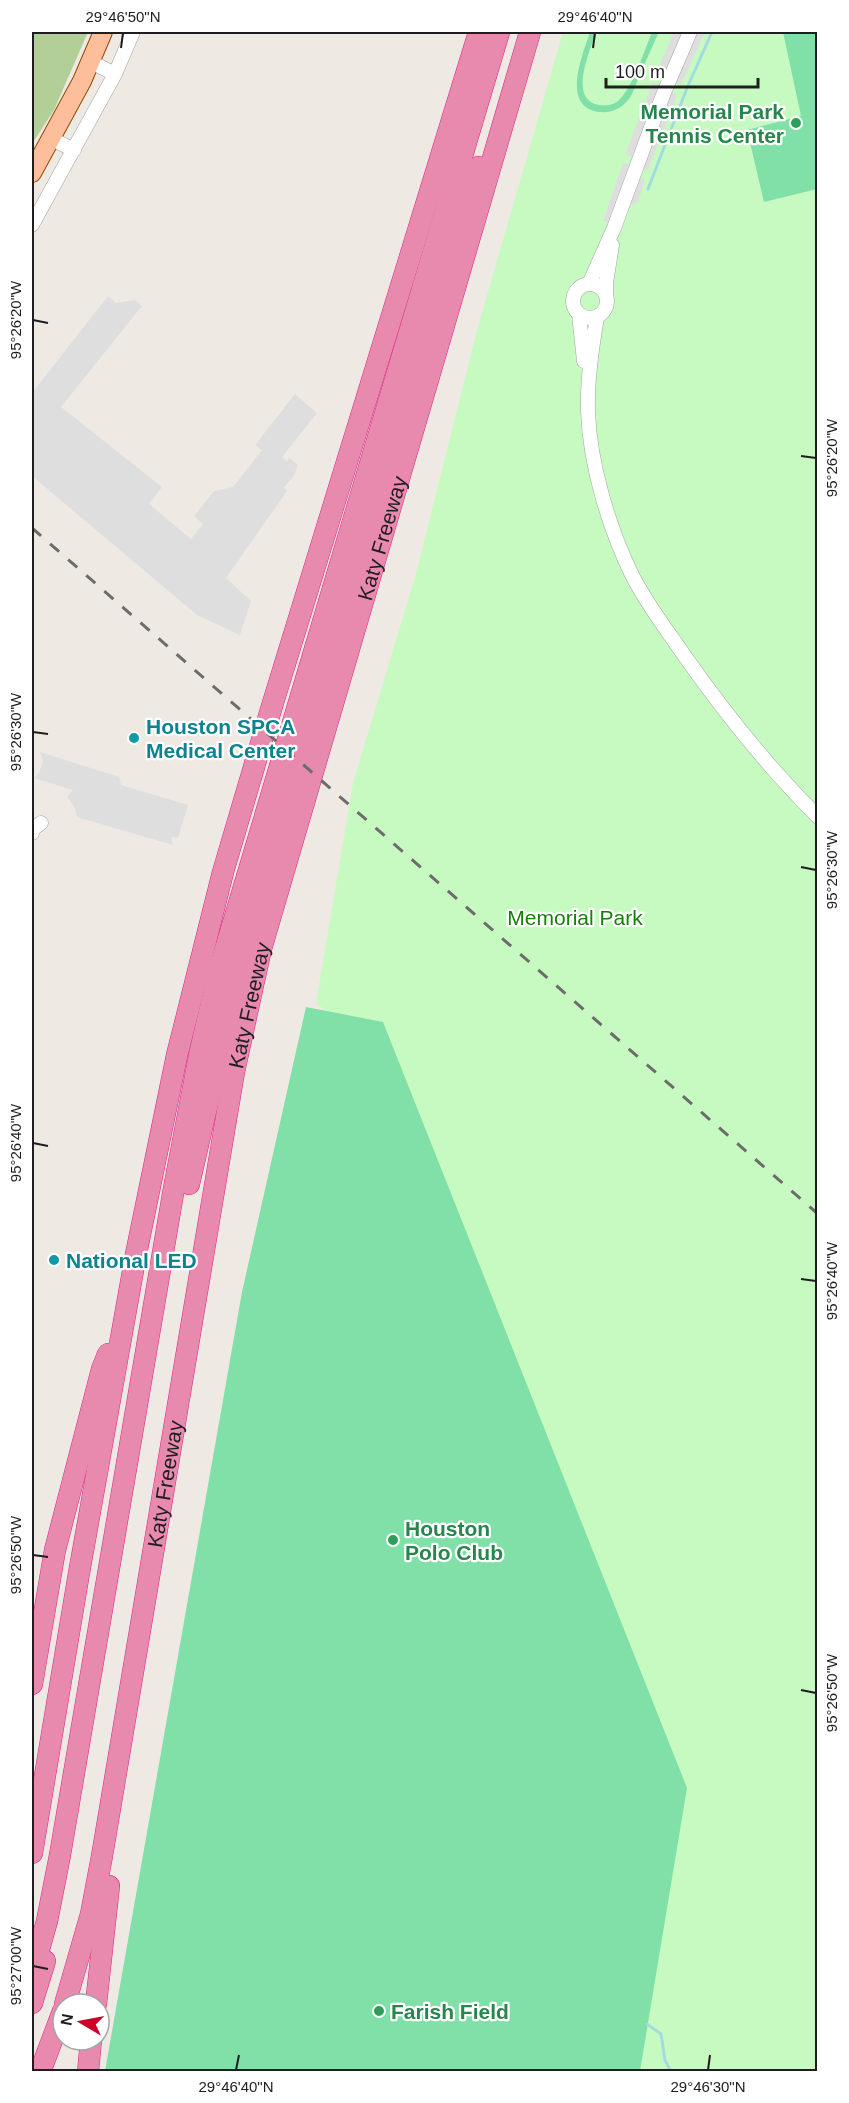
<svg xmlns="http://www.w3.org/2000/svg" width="849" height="2103" viewBox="0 0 849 2103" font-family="Helvetica,sans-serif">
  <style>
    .forest { fill: #b3cf98 }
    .park { fill: #c7fac0 }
    .pitch { fill: #80e0a8 }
    .parking { fill: #dedede }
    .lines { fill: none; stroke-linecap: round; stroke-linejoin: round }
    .stream { stroke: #a3dcde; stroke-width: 3 }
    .minor-casing { stroke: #a2a2a2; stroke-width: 15 }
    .major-casing { stroke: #984700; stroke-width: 20 }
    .highway-casing { stroke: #dd2187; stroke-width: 22 }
    .minor { stroke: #fff; stroke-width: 14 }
    .major { stroke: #fdbf9b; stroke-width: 18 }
    .highway { stroke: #e88aae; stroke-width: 21 }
    .rail { stroke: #6c6c6c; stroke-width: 3; stroke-dasharray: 12 12; stroke-linecap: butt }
    .ticks { fill: none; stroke: #1e1e1e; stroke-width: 2 }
    .leisure-dot { fill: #2e9e5b; stroke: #fff; stroke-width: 2 }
    .culture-dot { fill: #0f9aa8; stroke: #fff; stroke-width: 2 }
    .labels { text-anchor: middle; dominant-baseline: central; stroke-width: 4.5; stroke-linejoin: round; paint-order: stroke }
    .leisure-label { font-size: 21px; font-weight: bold; fill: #27864d; stroke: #fff; text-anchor: start }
    .street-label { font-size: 21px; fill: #1e1e1e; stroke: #fff }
    .culture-label { font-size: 21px; font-weight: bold; fill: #0d838f; stroke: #fff; text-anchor: start }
    .park-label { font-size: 21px; fill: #177e0a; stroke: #fff }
    .neatline { fill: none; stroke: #1e1e1e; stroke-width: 2 }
    .ticks-label { font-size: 15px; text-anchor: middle; fill: #1e1e1e }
  </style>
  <rect width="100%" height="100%" fill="#efe9e4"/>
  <path class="forest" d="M32,32H88L54,110L32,144Z"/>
  <path class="park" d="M563,32H817V2071H632L372,1049L316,1003L353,783L415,577L477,330Z"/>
  <path class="pitch" d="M590,32H596C591,49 567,100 599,105C607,106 615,105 620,99C633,86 645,49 652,32H659C652,47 645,63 638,79C635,86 633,95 628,100C621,109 611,113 599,112C560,107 583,54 590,32Z
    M783,32H817V189L764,202L747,130L801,116Z
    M306,1007L383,1022L687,1788L640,2071H105L242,1292Z"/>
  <path class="parking" d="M674,32H705L681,85L674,81L670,91L677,95L648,170L642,168L638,177L645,180L638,202L621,210L615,225L603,221L623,163L630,164L632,157L625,155L653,82L659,85L663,77L656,74Z
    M108,296L116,303L135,300L142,306L61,407L162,487L149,504L191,539L203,524L194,516L214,491L233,487L262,450L255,445L295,394L317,413L282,457L287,462L289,458L298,465L294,475L284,488L287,491L226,578L251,601L240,635L197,615L32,476V393Z
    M40,752L119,777L121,785L188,805L178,838L171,837L173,845L77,817L74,806L67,797L73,790L34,778L39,773L43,761Z"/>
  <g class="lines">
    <path class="stream" d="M648,189L687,88L712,32
      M647,2024L661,2034L665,2060L671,2072"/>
    <defs>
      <path id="minor" d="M91,62L115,74
        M52,139L74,150
        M32,225L115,74L133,32
        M589,284L614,228L663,95L690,32
        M573 301a17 17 0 1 1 34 0a17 17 0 1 1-34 0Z
        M606,295V283L612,245
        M579,314L584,361
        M597,317C592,348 587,380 588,412C590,465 609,528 632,575C646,603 666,629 684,655C724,712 768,767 818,817
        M32,833L33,829L41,823"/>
      <path id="major" d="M32,173L82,81L103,32"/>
      <g id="highway">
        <path d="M189,1184L239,966L268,859L449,253L469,186L478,167"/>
        <path d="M32,1684L55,1550L102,1369L108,1354"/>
        <path d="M32,1853L79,1573L136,1254L177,1055L223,872L272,706L479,32"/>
        <path d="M32,1974L47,1921L60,1855L174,1188L200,1052L220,967L499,32"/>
        <path d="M32,2003L45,1961"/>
        <path id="s1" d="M65,2004L91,1914L102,1856L234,1072L261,949L530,32"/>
        <path d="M96,2004L109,1886"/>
        <path d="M40,2072L63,2011"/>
        <path d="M88,2072L91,2040"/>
      </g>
    </defs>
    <use href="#minor" class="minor-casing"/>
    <use href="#major" class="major-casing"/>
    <use href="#highway" class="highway-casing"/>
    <use href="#minor" class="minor"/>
    <use href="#major" class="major"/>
    <use href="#highway" class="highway"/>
    <path class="rail" d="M32,528L818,1214"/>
  </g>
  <path class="ticks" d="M121,48L123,33M593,48L595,33M33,320L48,323M801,456L816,458M33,732L48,734M801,867L816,870M33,1143L48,1146M801,1279L816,1281M33,1555L48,1557M801,1690L816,1693M33,1966L48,1969M236,2070L239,2055M708,2070L710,2055"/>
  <g class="leisure-dot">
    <circle cx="796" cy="123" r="6"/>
    <circle cx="393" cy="1540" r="6"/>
    <circle cx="379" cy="2011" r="6"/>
  </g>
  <g class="culture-dot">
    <circle cx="134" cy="738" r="6"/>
    <circle cx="54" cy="1260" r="6"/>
  </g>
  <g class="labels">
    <g class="leisure-label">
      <text x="784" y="111" text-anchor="end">Memorial Park<tspan x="784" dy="24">Tennis Center</tspan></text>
      <text x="405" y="1528">Houston<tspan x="405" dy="24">Polo Club</tspan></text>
      <text x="391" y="2011">Farish Field</text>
    </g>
    <g class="street-label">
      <text stroke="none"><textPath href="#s1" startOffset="1502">Katy Freeway</textPath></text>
      <text stroke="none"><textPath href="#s1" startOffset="1016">Katy Freeway</textPath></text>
      <text stroke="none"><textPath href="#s1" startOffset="530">Katy Freeway</textPath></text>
    </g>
    <g class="culture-label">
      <text x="146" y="726">Houston SPCA<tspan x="146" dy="24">Medical Center</tspan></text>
      <text x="66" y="1260">National LED</text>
    </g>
    <g class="park-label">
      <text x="575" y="917">Memorial Park</text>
    </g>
  </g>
  <rect width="849" height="2103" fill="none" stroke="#ffffff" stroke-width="66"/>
  <g transform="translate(81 2022) rotate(280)"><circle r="28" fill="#ffffff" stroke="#a5a5a5" stroke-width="1.5"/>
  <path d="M0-4.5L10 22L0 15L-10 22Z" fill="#cc0029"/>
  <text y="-9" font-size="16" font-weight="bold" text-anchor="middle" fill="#1e1e1e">N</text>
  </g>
  <path d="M606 78v9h152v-9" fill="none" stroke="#1e1e1e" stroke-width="3"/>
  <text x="615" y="78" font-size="18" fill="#1e1e1e" stroke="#ffffff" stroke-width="4.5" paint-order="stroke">100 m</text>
  <rect x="33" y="33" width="783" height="2037" class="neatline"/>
  <g class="ticks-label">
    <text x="123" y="22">29°46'50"N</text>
    <text x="595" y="22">29°46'40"N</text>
    <text transform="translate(16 320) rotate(-90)" y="5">95°26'20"W</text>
    <text transform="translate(832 458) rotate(-90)" y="5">95°26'20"W</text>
    <text transform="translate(16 732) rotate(-90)" y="5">95°26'30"W</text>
    <text transform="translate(832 870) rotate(-90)" y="5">95°26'30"W</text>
    <text transform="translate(16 1143) rotate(-90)" y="5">95°26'40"W</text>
    <text transform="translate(832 1281) rotate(-90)" y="5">95°26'40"W</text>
    <text transform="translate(16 1555) rotate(-90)" y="5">95°26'50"W</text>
    <text transform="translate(832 1693) rotate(-90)" y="5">95°26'50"W</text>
    <text transform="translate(16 1966) rotate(-90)" y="5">95°27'00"W</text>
    <text x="236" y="2092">29°46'40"N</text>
    <text x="708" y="2092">29°46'30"N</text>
  </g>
</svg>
